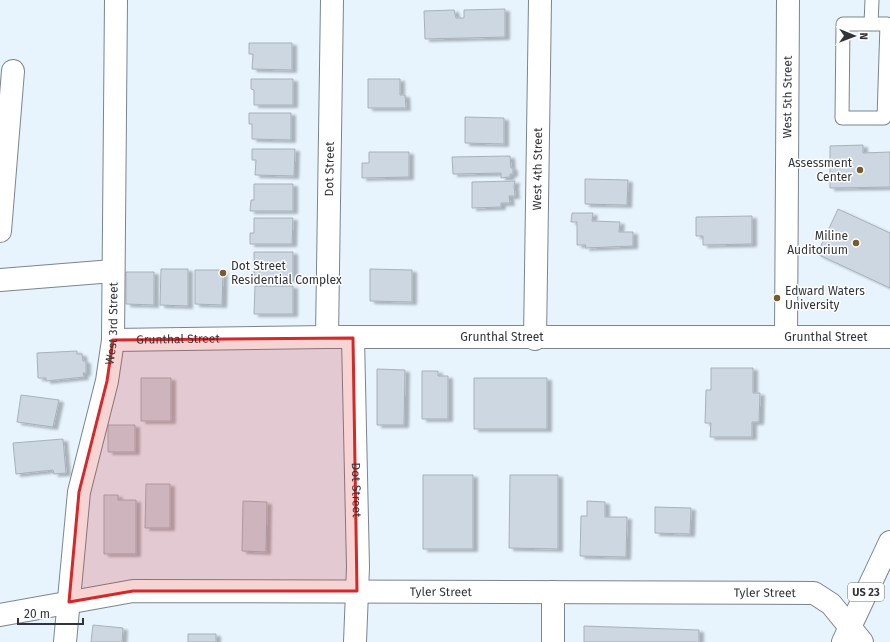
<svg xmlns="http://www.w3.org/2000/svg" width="890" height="642" viewBox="0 0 890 642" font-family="'Fira Sans',sans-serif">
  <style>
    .building { fill: #ccd7e1; stroke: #a7b1bb; filter: url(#shadow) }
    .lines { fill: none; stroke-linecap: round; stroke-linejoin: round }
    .service-casing { stroke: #7b858e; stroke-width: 15 }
    .minor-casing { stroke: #7b858e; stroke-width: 24 }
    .primary-casing { stroke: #7b858e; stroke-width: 24 }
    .service { stroke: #fff; stroke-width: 13 }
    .minor { stroke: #fff; stroke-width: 22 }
    .primary { stroke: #fff; stroke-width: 22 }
    .marked { fill: #d62828; fill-opacity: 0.2; stroke: #d62828; stroke-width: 3; stroke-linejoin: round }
    .poi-dot { fill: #765c2e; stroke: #fff; stroke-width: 1.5 }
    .labels { text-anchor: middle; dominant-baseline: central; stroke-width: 3; stroke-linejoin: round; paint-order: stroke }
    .shield { fill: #fff; stroke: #6f7274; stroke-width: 1 }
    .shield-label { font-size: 11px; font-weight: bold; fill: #313539 }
    .street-label { font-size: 12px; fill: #313539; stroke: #fff }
    .poi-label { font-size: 12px; fill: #313539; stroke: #fff; text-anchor: end }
  </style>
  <defs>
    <filter id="shadow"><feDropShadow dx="4.5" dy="2.5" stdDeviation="1" flood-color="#0004"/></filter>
  </defs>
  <rect width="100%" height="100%" fill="#e7f3fd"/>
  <path class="building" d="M505,9V37L425,39L424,11L454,10L456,18H464V10Z
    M249,43H292V70L252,69L253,54H249Z
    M251,79H293V105H254V90L251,89Z
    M368,79H400V95H405L406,108H368Z
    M249,113H291V140L252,139V124H249Z
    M465,117L504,118V144L465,143Z
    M863,145V153L890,152V187L830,188V146Z
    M252,149H295L294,176L255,175L256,160H252Z
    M369,152H409V177L362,178V163H369Z
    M510,156L511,168H513V174H510V177L501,178V173L453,174L452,157Z
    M585,179L628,180L627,205L585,204Z
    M515,181L514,186L515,196H509L510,203H501V207L472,208V182Z
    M254,184H293V211H250L251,200H254Z
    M838,209L890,233V288L817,254Z
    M572,213H593L592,221L620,222L619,232H633V246L585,248L586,245H577V222H571Z
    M752,216V244L703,245V236H696V217Z
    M254,218H293L292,244H250V233H254Z
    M254,252H293V279L254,278Z
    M161,269H188V306L160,305Z
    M370,269L412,270V302L370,301Z
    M195,270H223L222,305L195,304Z
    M126,272H154V305L126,304Z
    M255,286H293V314H254Z
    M77,351V354H82L83,361H86V373H83L84,377L46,381V378H38L37,353Z
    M711,368H753V393H760L759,422H752V437H710L711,423H705L706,390H711Z
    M377,369L405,370L404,425H377Z
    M422,371H438V376H448V419H422Z
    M141,378H171V421H141Z
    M474,378H547V429H474Z
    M21,395L59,400L53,427L17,422Z
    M108,425H135V452H108Z
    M63,439L66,473L54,474L53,470L16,474L13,443Z
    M423,475H473V549H423Z
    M510,475H558V549L509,548Z
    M146,484H170V528H145Z
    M104,495H118V500H136V554H104Z
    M243,501L267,502L266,552L242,551Z
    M587,501L605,502V517H627L626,557L580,556L581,516H587Z
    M655,507L691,508L690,534L655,533Z
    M93,625L123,628L122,642H91Z
    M584,626L699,630V642H584Z
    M188,634H216V642H188Z"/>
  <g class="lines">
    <defs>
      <path id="service" d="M871,24H843L842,118H884L887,24H871L872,0"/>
      <g id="minor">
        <path d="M0,231L13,71"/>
        <path d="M0,280L113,271"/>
        <path id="s1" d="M327,337L332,0"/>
        <path id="s2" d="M786,337L788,0"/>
        <path id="s3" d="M353,338L358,567L355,642"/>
        <path id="s4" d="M535,339L540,0"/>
        <path id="s5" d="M113,340L327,337H890"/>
        <path d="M553,592V642"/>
        <path id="s6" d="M0,615L133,591L814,593L831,604L862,642"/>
        <path id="s7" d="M65,642L79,492L107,381L113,340L116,0"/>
      </g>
      <path id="primary" d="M843,642L890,542"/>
    </defs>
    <use href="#service" class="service-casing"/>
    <use href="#minor" class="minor-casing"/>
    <use href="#primary" class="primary-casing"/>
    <use href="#service" class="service"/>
    <use href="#minor" class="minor"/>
    <use href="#primary" class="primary"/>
  </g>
  <path class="marked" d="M353,338L357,591H133L69,602L79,492L107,381L113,340Z"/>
  <g class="poi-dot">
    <circle cx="860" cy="170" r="4"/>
    <circle cx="856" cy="243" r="4"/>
    <circle cx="223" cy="273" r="4"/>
    <circle cx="777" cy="298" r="4"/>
  </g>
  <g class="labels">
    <rect class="shield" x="848" y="583" width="36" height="18" rx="3"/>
    <g class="shield-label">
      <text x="866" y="592">US 23</text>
    </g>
    <g class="street-label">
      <text stroke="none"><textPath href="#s2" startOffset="240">West 5th Street</textPath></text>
      <text stroke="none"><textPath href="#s1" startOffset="168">Dot Street</textPath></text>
      <text stroke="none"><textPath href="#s4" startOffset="170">West 4th Street</textPath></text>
      <text stroke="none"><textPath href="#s7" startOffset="323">West 3rd Street</textPath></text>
      <text stroke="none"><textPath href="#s5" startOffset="713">Grunthal Street</textPath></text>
      <text stroke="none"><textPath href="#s5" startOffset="389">Grunthal Street</textPath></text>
      <text stroke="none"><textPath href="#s5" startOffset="65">Grunthal Street</textPath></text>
      <text stroke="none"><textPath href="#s3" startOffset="152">Dot Street</textPath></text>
      <text stroke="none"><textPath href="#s6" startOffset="443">Tyler Street</textPath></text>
      <text stroke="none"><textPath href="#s6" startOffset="767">Tyler Street</textPath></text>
    </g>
    <g class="poi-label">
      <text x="852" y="163">Assessment<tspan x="852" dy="14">Center</tspan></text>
      <text x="848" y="236">Miline<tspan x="848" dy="14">Auditorium</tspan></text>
      <text x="231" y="266" text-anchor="start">Dot Street<tspan x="231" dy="14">Residential Complex</tspan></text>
      <text x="785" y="291" text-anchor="start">Edward Waters<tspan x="785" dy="14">University</tspan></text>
    </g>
  </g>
  <g transform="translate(854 36) rotate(91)" stroke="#ffffff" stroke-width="3" paint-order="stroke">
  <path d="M0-3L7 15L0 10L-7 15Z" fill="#313539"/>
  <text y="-6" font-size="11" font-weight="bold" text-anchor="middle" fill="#313539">N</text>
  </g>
  <path d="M18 618v6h65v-6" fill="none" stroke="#313539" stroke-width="2"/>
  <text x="24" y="618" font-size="12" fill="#313539" stroke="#ffffff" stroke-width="3" paint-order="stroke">20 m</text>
</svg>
